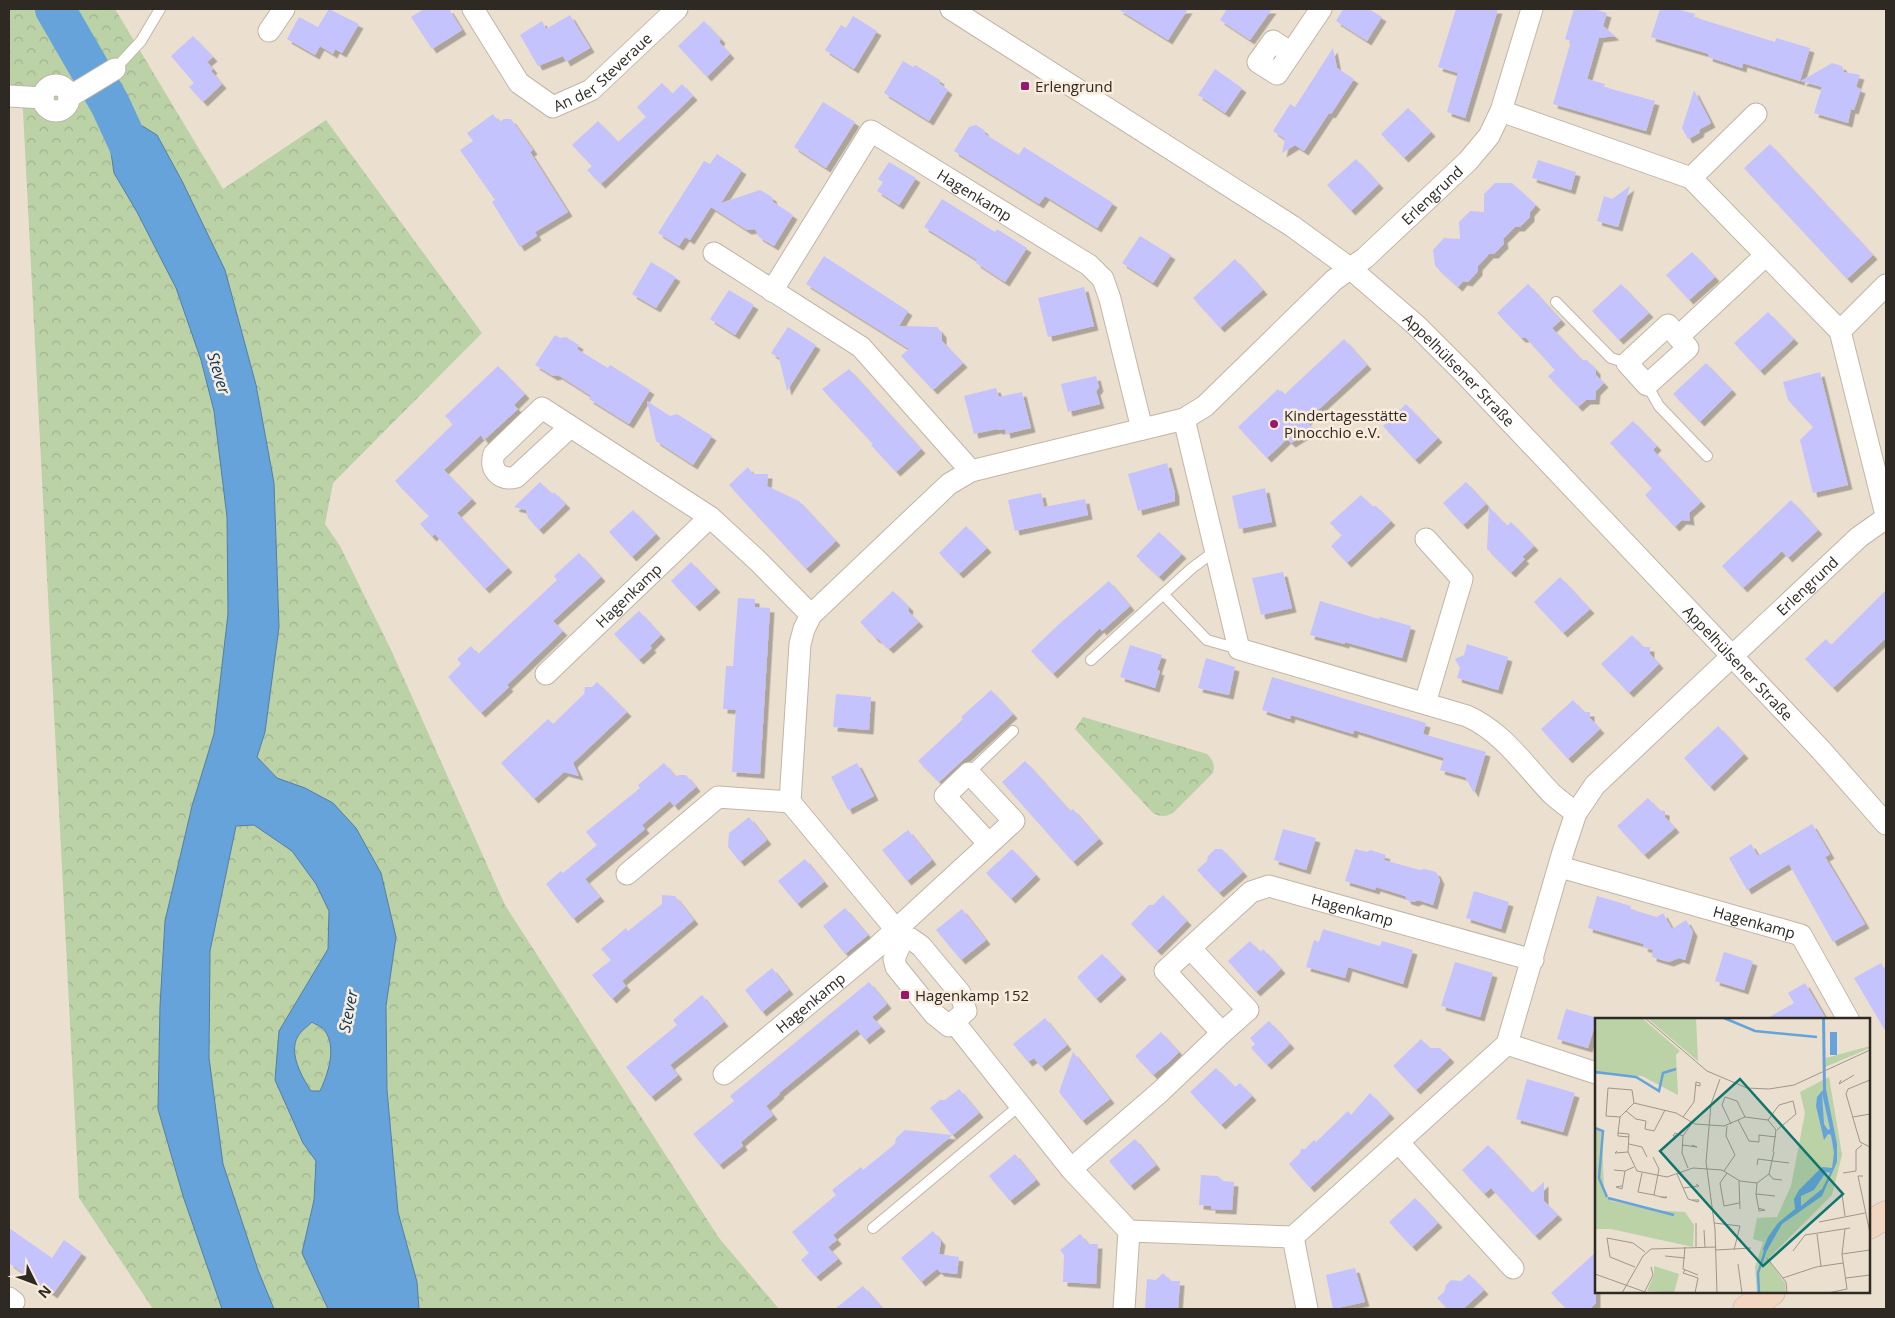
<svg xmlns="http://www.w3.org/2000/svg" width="1895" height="1318" viewBox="0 0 1895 1318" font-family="'Open Sans',sans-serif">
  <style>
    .park { fill: url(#park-crowns) }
    .water { fill: #66a3da; stroke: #557ea3; fill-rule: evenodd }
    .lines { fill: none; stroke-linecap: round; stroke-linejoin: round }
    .river { stroke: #66a3da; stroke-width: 40 }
    .building { fill: #c4c3fe; filter: url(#shadow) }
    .service-casing { stroke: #c1b5a6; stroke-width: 12 }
    .minor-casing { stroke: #c1b5a6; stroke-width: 23 }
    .secondary-casing { stroke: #c1b5a6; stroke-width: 29 }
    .service { stroke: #fff; stroke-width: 10 }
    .minor { stroke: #fff; stroke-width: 21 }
    .secondary { stroke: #f2d6bf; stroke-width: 28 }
    .poi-dot { fill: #99186e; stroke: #f9ecdd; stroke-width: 2 }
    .labels { text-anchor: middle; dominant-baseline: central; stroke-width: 5; stroke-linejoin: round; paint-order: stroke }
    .street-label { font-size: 15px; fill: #2e2923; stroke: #f9ecdd }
    .poi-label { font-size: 15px; fill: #2e2923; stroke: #f9ecdd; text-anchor: start }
    .water-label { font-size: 16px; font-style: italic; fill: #0a395d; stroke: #f9ecdd }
    .inset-river { fill: none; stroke: #66a3da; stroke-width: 2.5 }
    .inset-road { fill: none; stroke: #9f968b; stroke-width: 1 }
    .view { fill: #0f766e; fill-opacity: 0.15; stroke: #0f766e; stroke-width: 2.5 }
    .inset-edge { fill: none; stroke: #2e2923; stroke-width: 2.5 }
  </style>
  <defs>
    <pattern id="park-crowns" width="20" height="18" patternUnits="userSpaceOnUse" patternTransform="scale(1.25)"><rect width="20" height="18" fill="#bbd1a6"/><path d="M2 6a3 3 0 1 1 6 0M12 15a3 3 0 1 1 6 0" fill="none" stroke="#a1b38f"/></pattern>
    <filter id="shadow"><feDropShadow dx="4.5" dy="4.5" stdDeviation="0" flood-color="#0004"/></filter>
  </defs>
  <rect width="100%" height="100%" fill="#ebdfd0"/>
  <path class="park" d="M9,9H115L223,189L326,120L482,333L333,483L325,524L340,546L392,652L505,905L719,1238L779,1309H153L79,1198L22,91L9,90Z
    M1083,717L1207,754C1213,760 1215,764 1213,773L1173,813C1165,817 1161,817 1153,813L1075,729Z"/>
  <path class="water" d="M123,96L139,124L157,135L182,181L225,270L256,385L274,483L279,627L265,732L257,757L277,778L305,788L333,803L356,828L381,873L396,937L386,1006L387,1090L398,1212L417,1282L419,1309H328L302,1253L314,1200L316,1161L303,1143L275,1080L279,1031L328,949L329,911L316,884L292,851L254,825L236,826L210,951L209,1058L223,1164L258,1270L274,1309H222L183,1196L158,1109L160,1006L165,921L192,806L214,734L228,614L227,517L214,411L201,360L176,288L137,212L114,173L109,139L94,113ZM312,1022C316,1025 323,1027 325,1031C337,1048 328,1074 320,1091H311C302,1077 288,1053 298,1036C301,1031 308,1026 312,1022Z"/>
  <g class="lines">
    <path class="river" d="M55,9L110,104L133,154"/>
  </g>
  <path class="building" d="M329,9L359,24L342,53L335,49L333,54L320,46L315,55L287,39L299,17L318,27Z
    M424,9H449L462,30L432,49L411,17Z
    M1118,9H1188L1168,40Z
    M1227,9H1272L1250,40L1220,20Z
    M1343,9H1369L1382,17L1367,41L1336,21Z
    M1456,9H1498L1465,118L1447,112L1458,73L1438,67Z
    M1574,9H1594L1607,13L1603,26L1615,36L1599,38L1587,79L1605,84L1604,87L1655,101L1646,131L1553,104L1571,41L1565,39Z
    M1660,9H1677L1695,14L1694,17L1775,42L1776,38L1810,48L1800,81L1743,63L1742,68L1708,57L1709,54L1651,37Z
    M570,15L590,48L566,62L563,56L538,66L520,35L542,21L546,29Z
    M853,16L877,31L854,69L825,50L841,25L846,28Z
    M704,21L721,39L719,42L730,54L707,77L678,46Z
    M193,36L213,57L207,62L213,69L211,71L222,84L203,102L189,87L194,83L171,56Z
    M1333,48L1337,68L1354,79L1331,114L1329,113L1304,151L1295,145L1282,153L1285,139L1273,131L1290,104L1295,107Z
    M903,61L913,67L915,65L940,80L939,83L948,90L929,121L884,93Z
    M1832,63L1842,66L1844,72L1860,75L1856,87L1861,89L1854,110L1851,109L1848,123L1814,113L1822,87L1801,81Z
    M1215,69L1242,88L1225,113L1198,95Z
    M662,83L672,94L682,84L693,96L601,184L587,170L592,166L572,145L598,121L618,142L646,117L637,107Z
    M1694,90L1711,123L1700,129L1699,133L1688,139L1682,128Z
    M823,102L855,122L826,168L794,147Z
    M1408,108L1431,132L1404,158L1381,134Z
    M493,114L499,122L504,119H511L533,150L530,152L568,212L535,232L537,236L520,247L492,202L495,200L460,150L473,141L467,133Z
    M976,125L984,130L985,134L1019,155L1024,147L1113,203L1097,228L1045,196L1039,204L954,151L969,127Z
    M1770,144L1873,255L1847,279L1744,168Z
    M717,154L742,170L721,203L760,190L772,197L773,202L793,215L774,246L759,237L755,229L747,230L711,207L690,240L685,237L679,246L658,233L704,161L710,164Z
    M1356,159L1379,184L1351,211L1327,185Z
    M1538,160L1576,172L1571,190L1532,178Z
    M889,162L916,178L899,205L877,191L883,182L878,179Z
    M1495,183H1512L1536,205L1530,212V217L1520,227H1515L1503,239L1504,244L1494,254H1489L1478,266V271L1468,282L1463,281L1458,287L1435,266L1433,250L1444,238L1460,239L1459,222L1470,211L1484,212V194Z
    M1630,186L1618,227L1597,221L1604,196L1612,199Z
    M942,199L995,232L997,229L1027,248L1005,282L976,263L977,260L924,227Z
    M1140,236L1171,255L1153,283L1122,263Z
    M1692,252L1715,277L1689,300L1666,275Z
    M824,256L908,311L899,326L937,327L942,333V341L963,363L933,390L901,356L909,349L806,284Z
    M1235,259L1263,290L1220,328L1193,298Z
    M651,262L676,277L656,308L632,294Z
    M1528,284L1561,320L1552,328L1582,360H1587L1596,370V375L1604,383L1596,391L1595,400H1586L1578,407L1548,376L1555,370L1526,338H1521L1497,313Z
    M1621,284L1649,313L1619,340L1592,311Z
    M1084,287L1094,326L1048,337L1038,298Z
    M729,290L754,305L735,335L710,319Z
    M1768,312L1794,339L1760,371L1734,343Z
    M788,327L816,345L787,391L779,358L771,353Z
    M555,335L560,338L566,337L579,345L577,349L608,368L610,365L650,390L629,424L589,399L591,396L558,375L553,376L535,365Z
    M1344,339L1367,365L1306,421L1314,429L1291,443L1287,439L1267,458L1238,427L1278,389L1280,392L1281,390L1285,394Z
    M1706,363L1732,390L1700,422L1673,394Z
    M498,366L525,394L514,405L518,409L484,440L481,435L444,470L472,499L457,513L508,568L485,589L435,534L432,537L420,524L429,516L395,481L453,424L445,416Z
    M849,369L921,449L896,472L871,445L873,444L822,389Z
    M1820,372L1848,485L1813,493L1800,440L1813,427L1788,400L1783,382Z
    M1096,376L1099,387L1096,391L1100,404L1068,412L1061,384Z
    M996,388L999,397L1022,392L1031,428L1006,434L1005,429L998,430L997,429L974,434L964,396Z
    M647,401L670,416L677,414L712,436L693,465L656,441Z
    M1406,404L1438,438L1415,460L1383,426Z
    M1633,421L1657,446L1653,450L1701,502L1689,513L1690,521L1682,520L1675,527L1645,495L1652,488L1610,443Z
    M1167,463L1175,493V501L1138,511L1128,474Z
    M748,467L753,474H768L767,486L799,501L836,541L806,569L729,485Z
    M540,482L552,494L554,492L566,504L539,530L528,518L526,510L514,507Z
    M1466,482L1486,504L1463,525L1443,503Z
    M1265,488L1272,522L1239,529L1232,496Z
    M1041,493L1044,507L1085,499L1088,515L1015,531L1008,500Z
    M1361,495L1372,506H1376L1391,521L1347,563L1331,546L1342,535L1330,523Z
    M1791,500L1818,530L1788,558L1782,551L1743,588L1722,566Z
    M1489,507L1507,526L1511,522L1534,546L1522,557L1525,559L1511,573L1487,549Z
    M633,510L656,534L632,557L609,532Z
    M966,526L987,548L959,574L939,553Z
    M1159,532L1182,554L1159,577L1136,556Z
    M579,553L601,577L553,621L563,631L507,685L509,687L481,713L448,677L461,664L457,659L471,646L478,654L557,580L554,576Z
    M691,562L716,588L695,607L671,581Z
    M1283,572L1292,608L1261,615L1252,578Z
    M1560,577L1590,609L1563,633L1534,602Z
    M1109,581L1130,606L1102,631L1100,628L1053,674L1031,651L1058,625Z
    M1886,590V638L1833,688L1805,659L1826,639L1831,645Z
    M893,591L909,607L908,611L919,622L889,649L878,639L875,638L860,622Z
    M738,598L755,599V607L770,608L760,774L732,772L736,710L723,709L726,666H733Z
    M1320,601L1379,619L1380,617L1411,626L1402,658L1345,642V644L1310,635Z
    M639,611L661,635L650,646L652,648L639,660L614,634Z
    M1632,635L1643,647H1650V654L1659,664L1629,693L1601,664Z
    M1467,644L1508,657L1498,690L1457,678L1460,668L1455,659L1464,655Z
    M1130,645L1162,655L1157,670L1160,671L1155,688L1120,677Z
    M1206,658L1235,667L1229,695L1198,688Z
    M1272,677L1426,723L1423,734L1486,752L1474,793L1465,777L1440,770L1444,758L1354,730L1353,734L1291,715L1290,719L1262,710Z
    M597,682L627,712L573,763L579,776L564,772L534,799L501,763L548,719L553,724L584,694L585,687H592Z
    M991,690L1013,714L939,782L918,761L963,719L961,717Z
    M836,694L871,697L869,730L833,727Z
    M1573,700L1584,712H1590V718L1600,729L1568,759L1541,729Z
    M1718,726L1744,754L1710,787L1684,758Z
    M1025,761L1070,811L1073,809L1099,839L1073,862L1002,782Z
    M664,763L676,777L679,775H686L696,787L674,806L670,801L642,825L645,829L585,879L600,897L573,919L546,884L561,871L563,873L597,845L586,832L640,788L638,785Z
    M857,763L874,796L848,810L831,777Z
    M1648,798L1659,810L1665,811V817L1675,828L1644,855L1617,826Z
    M749,817L767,840L740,862L728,847L729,833Z
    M1812,824L1830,854L1825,857L1865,924L1833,942L1789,864L1747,890L1729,858L1751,844L1758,856Z
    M1283,829L1316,838L1306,870L1274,860Z
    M908,830L932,860L907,881L882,850Z
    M1012,849L1036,875L1011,899L986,873Z
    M1215,849H1222L1243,872L1219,893L1197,870L1207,861L1208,856Z
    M1355,849L1367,852L1370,850L1386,855L1384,860L1420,870L1424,869L1436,872L1440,880L1433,905L1418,900L1414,902L1407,900L1405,896L1376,887L1375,890L1345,881Z
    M805,859L824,882L797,904L778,881Z
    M1474,891L1509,902L1501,929L1466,918Z
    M662,895L675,896L694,920L622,981L626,986L612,999L592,975L611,960L601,949L626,928L628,931L662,904Z
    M1163,895L1187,921L1157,951L1131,924L1149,905H1153Z
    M1597,896L1631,906L1630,909L1657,917L1663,913L1672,929L1686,920L1693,932L1685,960L1679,958L1669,962L1652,957L1653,950L1643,947L1644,944L1588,928Z
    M845,908L868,935L845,954L823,926Z
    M962,909L986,940L961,960L936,930Z
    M1323,929L1380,946L1382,941L1413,950L1403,984L1348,967L1345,978L1306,967L1314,940L1319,942Z
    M1250,941L1260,952L1263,949L1281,969L1256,992L1228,961Z
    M1724,952L1753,961L1744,990L1715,981Z
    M1102,954L1122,975L1096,999L1077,977Z
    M1455,962L1493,973L1480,1017L1441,1006Z
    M1881,963L1886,972V1032L1854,978Z
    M772,968L789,990L762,1012L745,990Z
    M869,982L887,1004L872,1017L881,1027L865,1040L857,1029L779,1093L780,1094L766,1106L773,1115L741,1142L743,1146L719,1165L693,1134L734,1101L730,1096Z
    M1805,983L1826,1019H1766L1794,1003L1788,993Z
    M702,995L724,1022L670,1065L678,1075L651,1097L626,1067L677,1025L673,1020Z
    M1566,1009L1597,1018L1588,1048L1557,1039Z
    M1045,1018L1067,1045L1041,1067L1034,1058L1028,1062L1013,1044Z
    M1269,1021L1290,1044L1267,1065L1251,1048L1255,1044L1250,1038Z
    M1161,1032L1179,1052L1169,1062L1153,1075L1135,1056Z
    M1421,1039L1430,1048H1440L1450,1058L1416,1090L1393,1066Z
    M1073,1052L1110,1099L1082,1121L1059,1092Z
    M1216,1068L1235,1087L1240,1083L1252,1096L1221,1125L1190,1092Z
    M1527,1079L1575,1093L1563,1132L1516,1119Z
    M959,1089L979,1113L833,1235L837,1240L828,1247L838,1259L816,1277L801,1260L809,1253L792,1232L836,1195L832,1190L861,1167L863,1170L895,1144L896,1138L905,1130L952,1135L930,1108L940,1100H945Z
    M1370,1093L1390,1114L1310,1188L1289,1164L1300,1153L1301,1149H1305L1314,1140L1316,1142L1348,1111L1351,1115Z
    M1135,1139L1156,1165L1130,1186L1109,1161Z
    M1488,1145L1532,1193L1544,1182V1201L1558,1215L1535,1236L1491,1188L1484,1194L1462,1170Z
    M1015,1154L1036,1180L1010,1201L989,1176Z
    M1201,1175L1218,1176L1223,1181L1234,1182L1232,1210L1211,1209V1206L1199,1205Z
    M1415,1198L1438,1223L1412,1247L1389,1222Z
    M9,1228L52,1258L64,1240L82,1253L53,1294L9,1263Z
    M933,1231L941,1241L939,1254L959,1257L957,1274L940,1272L937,1269L921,1282L901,1258Z
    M1080,1234L1088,1244H1098L1096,1284L1063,1282L1064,1255L1060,1250Z
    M1596,1252V1303L1590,1309H1567L1551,1293Z
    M1355,1268L1365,1302L1333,1309L1326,1275Z
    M1163,1273L1171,1281H1180L1178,1309H1145L1147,1279L1156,1280Z
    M1469,1274L1484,1290L1463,1309H1448L1437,1298L1444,1292L1446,1285L1451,1280L1461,1281Z
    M863,1286L883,1309H835Z"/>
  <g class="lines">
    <defs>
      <path id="service" d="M115,69L141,41L160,9
        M1556,302L1611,358L1627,363
        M1647,385L1659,406L1707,456
        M1163,594L1207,640L1239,649
        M1091,660L1192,568L1215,551
        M969,773L1013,731
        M873,1228L1020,1105"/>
      <g id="minor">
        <path id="s1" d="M473,9L519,83L553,107L591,90L677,9"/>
        <path id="s2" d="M951,9L1292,226L1351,269L1417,326L1465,374L1821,750L1886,824"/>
        <path d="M269,31L284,9"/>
        <path d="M1291,53L1273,41L1258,62L1277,74L1321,9"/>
        <circle cx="56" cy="98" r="13"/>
        <path d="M9,96L43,98"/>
        <path d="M69,97L115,69"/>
        <path d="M1501,111L1691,178L1840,331L1886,515"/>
        <path d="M1691,178L1756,114"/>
        <path d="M714,253L861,347L971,471"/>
        <path id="s3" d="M772,291L871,131L1089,265L1103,279L1110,299L1142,429"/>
        <path d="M1840,331L1886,285"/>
        <path d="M1678,337L1688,348L1647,385L1627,363L1668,325L1678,337L1766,255"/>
        <path d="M1184,419L1239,649L1467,716C1503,732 1525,766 1552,794C1560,801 1568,807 1576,813"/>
        <path d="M570,427L516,477C500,481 489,470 494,454L542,408L710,517L758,561L811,615"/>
        <path id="s4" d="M546,674L710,517"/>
        <path d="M1425,703L1462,579L1426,539"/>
        <path id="s5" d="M1560,867L1801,935L1848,1019"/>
        <path d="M627,874L718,797L790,802"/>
        <path id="s6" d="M903,938L894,959L896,967L934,1014L949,1026L966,1011L960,993L921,946L911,939L903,938L790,802L800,644L804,629L811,615L949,484L971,471L1184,419L1205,406L1334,280L1365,258L1468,161L1489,136L1501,111L1532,9"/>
        <path d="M1190,948L1248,1010L1222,1033"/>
        <path id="s7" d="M954,1022L1071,1169L1129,1231L1293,1237L1507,1044L1563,852L1576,813L1595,785L1859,537L1886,518"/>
        <path d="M1507,1044L1596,1073"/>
        <path id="s8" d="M724,1074L877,947L1014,821L969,773L945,796L989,844"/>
        <path d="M1399,1143L1513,1268"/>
        <path id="s9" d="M1071,1169L1160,1092L1222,1033L1165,971L1251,892L1269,886L1533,960"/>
        <path d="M1293,1237L1307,1309"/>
        <path d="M9,1298L14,1302"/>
        <path d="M1124,1309L1129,1231"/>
      </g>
      <path id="secondary" d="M1869,1225L1886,1215
        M1747,1309L1771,1292"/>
    </defs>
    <use href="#service" class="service-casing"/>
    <use href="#minor" class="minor-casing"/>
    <use href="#secondary" class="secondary-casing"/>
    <use href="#service" class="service"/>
    <use href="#minor" class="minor"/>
    <use href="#secondary" class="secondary"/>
  </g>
  <g class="poi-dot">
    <rect x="1020" y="81" width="10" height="10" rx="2.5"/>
    <circle cx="1274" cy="424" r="5"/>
    <rect x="900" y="990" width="10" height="10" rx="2.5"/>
  </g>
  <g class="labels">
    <g class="street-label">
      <text stroke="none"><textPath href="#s1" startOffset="190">An der Steveraue</textPath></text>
      <text stroke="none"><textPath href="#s3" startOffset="310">Hagenkamp</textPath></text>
      <text stroke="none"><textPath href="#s6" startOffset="1370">Erlengrund</textPath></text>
      <text stroke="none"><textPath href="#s2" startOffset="625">Appelhülsener Straße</textPath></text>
      <text stroke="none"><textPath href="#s7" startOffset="1291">Erlengrund</textPath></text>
      <text stroke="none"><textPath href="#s4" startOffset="114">Hagenkamp</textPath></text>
      <text stroke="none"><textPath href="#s2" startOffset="1030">Appelhülsener Straße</textPath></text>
      <text stroke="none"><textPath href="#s9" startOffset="510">Hagenkamp</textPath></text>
      <text stroke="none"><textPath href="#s5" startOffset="202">Hagenkamp</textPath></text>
      <text stroke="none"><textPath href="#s8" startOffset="112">Hagenkamp</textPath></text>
    </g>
    <g class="poi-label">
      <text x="1035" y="86">Erlengrund</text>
      <text x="1284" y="415">Kindertagesstätte<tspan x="1284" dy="17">Pinocchio e.V.</tspan></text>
      <text x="915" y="995">Hagenkamp 152</text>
    </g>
    <g class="water-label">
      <text transform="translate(219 373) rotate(73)">Stever</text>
      <text transform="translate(348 1011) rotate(-79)">Stever</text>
    </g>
  </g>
  <g transform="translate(1595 1018)">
    <rect width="275" height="275" fill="#ebdfd0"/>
    <path d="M0,0H47L85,33L81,37L83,77L47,58L0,56ZM52,0H101L103,43ZM275,28V30L230,49L231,40ZM0,110L7,114L9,175L17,183L57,192L90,194L99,207L98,229L16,211H0ZM59,248L84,256L79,275L52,273L59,257Z" fill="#bbd1a6"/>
    <path d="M234,59L247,137L237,177L173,241L190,265L191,275H162L160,249L168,224L158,221L162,200L182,199L196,168L210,95L205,74Z" fill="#bbd1a6"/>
    <path d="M227,0H230L231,71L242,126V144L227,178L187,206L170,236L168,231L173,219L183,205L200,191L199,181L204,172L227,149L237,150L239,135L236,117L233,116L229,122L221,88L222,79L228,72ZM227,75L235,111L233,112L229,106ZM231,154L235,155L227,171L206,188V178L219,172ZM235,14H242V37H235Z" fill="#66a3da" fill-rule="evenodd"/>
    <path class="inset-river" d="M129,0L160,13L222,19M0,54L41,59L64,73L68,55L81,51M0,110L8,113L4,160L12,179M13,180L79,197M164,275L163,255L170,234"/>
    <path class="inset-road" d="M50,0L112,53L152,70L174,71L199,67L275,32M246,62L244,66L259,57M275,62L253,71L251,76L265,124L275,129M31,93L41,101L51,103L50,111L59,113L70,92M25,99L11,98L13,70L37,72L39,85M88,99L99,84L101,64L105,65V68L101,67M258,99L275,96M143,102L154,123L164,124V117L181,119M173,102L184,87L198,83L201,96L182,112M136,106L127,87L130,79L142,83L150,99M23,115L25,99L39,85L81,95L100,106L129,108L150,99L173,102L181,112L178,134M82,118H78L80,115L88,118M34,119L23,118V115L34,116L33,134L42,153L72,159L98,150L127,152L145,163L162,165L174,156L179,134M34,126L47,129L52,139M87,127L102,129L97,127M22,133L20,135L33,134M58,139L64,151L59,177M162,147L163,141L194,145M93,150L87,135L88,118L97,105M19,152L30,153L39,149M129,153L140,137L131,118L132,108M47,155L43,174L59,177L66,179L71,180L72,179H66M132,155L125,165L129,188L144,185M248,155L261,153V132L267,127M82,156L93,181L103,184L104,182H97M174,156L178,161L187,162M268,158H263L275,215M144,163L145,191M162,165L161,176L164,193L170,192L163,190M27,168L21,169L27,171L30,153M88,170L104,168L101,166M161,176L180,178M247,176L250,198M224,204L270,195M119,205L145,208L139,232M109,212L110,229M222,216L226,248M90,229L88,251L103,257M101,229V205M121,232L156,230M198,233L210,217L255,210M247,236L275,232M70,238L90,240M172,240L191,264L192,275M143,246L147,275M40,249L15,239L12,220L38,225L50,234M90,252L88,255L103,260L100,275M0,256L53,275M188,260L221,249L248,245M251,260L275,257M50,273L58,257L56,249M27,275L48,238L56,231L121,229M122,275L120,211L111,144L116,86L125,61M233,275L252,271L247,236L250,211"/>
    <path class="view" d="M145,61L248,176L168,248L65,133Z"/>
    <rect width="275" height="275" class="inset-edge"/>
  </g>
  <rect width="1895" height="1318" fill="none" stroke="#2e2923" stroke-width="20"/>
  <g transform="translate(35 1283) rotate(132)" stroke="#f9ecdd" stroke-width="4" paint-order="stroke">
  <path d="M0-4L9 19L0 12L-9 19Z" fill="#2e2923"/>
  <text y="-8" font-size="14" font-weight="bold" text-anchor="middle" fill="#2e2923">N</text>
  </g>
</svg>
